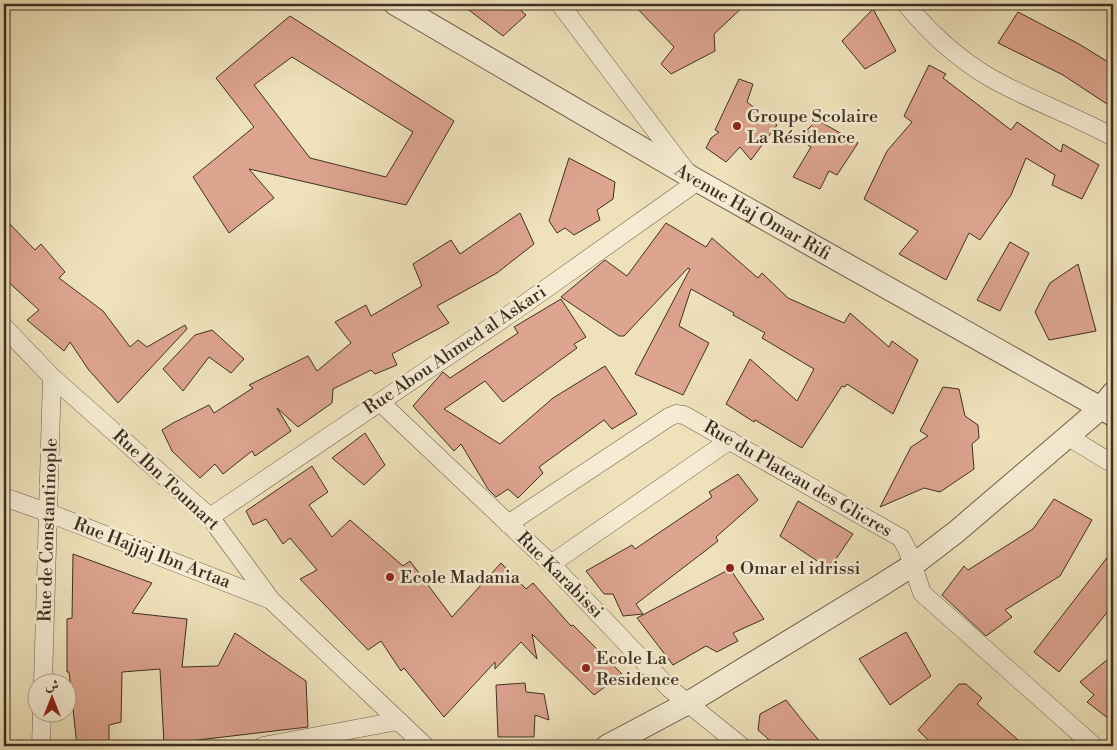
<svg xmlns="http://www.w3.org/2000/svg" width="1117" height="750" viewBox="0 0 1117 750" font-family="'Libre Bodoni',Amiri,serif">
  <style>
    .building { fill: #dda490; stroke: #3f2f24; fill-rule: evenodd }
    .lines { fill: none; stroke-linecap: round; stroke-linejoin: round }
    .minor-casing { stroke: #6b5c4a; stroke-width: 19 }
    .tertiary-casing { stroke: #6b5c4a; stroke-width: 24 }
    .minor { stroke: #f5ecd3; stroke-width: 18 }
    .tertiary { stroke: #f5ecd3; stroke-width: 22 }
    .poi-dot { fill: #8f2418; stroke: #f5ecd3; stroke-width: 2 }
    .labels { text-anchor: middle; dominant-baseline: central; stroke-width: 5; stroke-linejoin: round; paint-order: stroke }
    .poi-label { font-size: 18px; fill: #3f2f24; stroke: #f5ecd3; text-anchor: start }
    .street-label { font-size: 18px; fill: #3f2f24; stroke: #f5ecd3 }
  </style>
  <rect width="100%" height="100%" fill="#efe2bb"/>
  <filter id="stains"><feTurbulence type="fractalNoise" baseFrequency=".004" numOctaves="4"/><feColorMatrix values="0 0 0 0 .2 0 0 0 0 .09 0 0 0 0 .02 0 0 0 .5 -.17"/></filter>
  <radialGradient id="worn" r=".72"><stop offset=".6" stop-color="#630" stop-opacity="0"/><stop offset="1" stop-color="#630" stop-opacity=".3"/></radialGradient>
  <path class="building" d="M461,4H514L526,15L503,36Z
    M633,4H746L714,34L715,51L671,74L661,64L674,47Z
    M873,9L896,51L865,69L842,41Z
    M1018,12L1079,44L1113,65V108L1063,75L998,43Z
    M290,16L454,121L406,205L249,169L274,198L229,233L193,177L254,127L216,78ZM292,57L413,132L386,177L310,158L254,85Z
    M929,65L946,74L943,78L1011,130L1017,122L1061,152L1063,144L1099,165L1082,199L1052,185L1055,175L1026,158L1011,195L980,240L969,233L946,280L899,254L918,231L864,199L887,151L912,122L904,116Z
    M739,79L753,84L747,102L777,125L751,160L740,147L726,162L706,148L711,138L719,132L715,130Z
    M817,120L858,143L837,175L829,171L820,189L793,177L811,147L798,139Z
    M569,158L615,182L613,199L597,210L600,220L574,235L565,228L557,233L549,221Z
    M520,213L534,244L497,273L437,306L449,323L392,354L397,365L375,374L371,370L333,389L332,403L298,427L277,408L291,431L255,456L252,451L223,474L215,464L200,478L172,451L162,430L173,423L209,405L214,413L253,388L249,385L308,356L317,371L351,343L335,322L366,305L371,316L422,286L413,264L451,240L460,254Z
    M4,218L35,250L41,244L65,272L59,278L103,311L130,347L138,340L147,347L185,325L187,329L118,403L88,369L70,342L64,351L27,320L39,310L4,278Z
    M666,223L706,247L712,238L758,278L762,273L788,298L844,323L850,313L889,347L892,341L918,360L893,414L847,384L845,387L842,386L802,448L755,420L754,422L726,404L750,359L797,401L814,369L762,338L765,333L733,315L734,313L691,289L679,326L709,343L683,395L635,374L690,269L688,268L624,336H619L561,297L605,260L627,276Z
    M1010,242L1029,253L1000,311L977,300Z
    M1078,264L1096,331L1049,340L1035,312L1050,283Z
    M561,299L586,337L574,344L577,348L503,402L485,381L444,409L500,444L553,398L605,366L637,414L612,429L604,420L539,467L543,473L518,498L508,489L496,497L488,489L461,444L454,451L413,406L442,373L443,372L450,378L518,333L514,327Z
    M212,330L244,359L231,373L209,357L183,391L163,369L195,335Z
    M943,387L959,389L965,416L978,425L979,438L972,444L974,469L940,492L924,488L880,507L911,447L928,436L920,431Z
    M365,433L385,465L364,485L332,458Z
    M312,466L328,492L309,505L332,537L350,520L403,566L410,561L452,617L501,563L526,589L533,583L571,626L573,625L622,674L594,695L532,634L537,659L521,642L495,669V662L444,717L404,668L401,671L381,641L368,650L300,579L317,570L290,538L283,544L266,519L253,525L246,511Z
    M738,474L758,500L716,537L718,541L636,604L643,614L623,616L613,594H604L586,571L632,545L635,549L712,497L709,492Z
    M1054,499L1092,520L1060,576L1005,610L1012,617L986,636L942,595L964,566L968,570L1033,529Z
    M798,501L853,534L829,569L780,536Z
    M1113,550V605L1059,672L1034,652Z
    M73,554L152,583L132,613L187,619L182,667L218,666L235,633L306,681L308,727L164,744L160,669L122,672L121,722L109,725V746H77L69,672H67V619L72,618Z
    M730,569L764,619L733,633L738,641L717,652L706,646L673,665L637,618Z
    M906,632L931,676L890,705L859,659Z
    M1113,655V722L1087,702L1094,695L1080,682Z
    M525,683L526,692L544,694L549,720L535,715L534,737H498L496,685Z
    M959,684H966L982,698L977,704L1025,746H934L918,730Z
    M786,700L809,729L824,746H776L758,730L760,714Z"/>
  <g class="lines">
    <defs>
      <path id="minor" d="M560,4L686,171
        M906,4C929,32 957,58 989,77C1029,100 1073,115 1113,137
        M4,327L52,377L210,517L271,600L425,746
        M380,402L551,564L669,688L741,746
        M1067,436L1113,464
        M4,497L49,513L271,600
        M210,517L513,312L698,181
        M508,524L669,417L676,414L684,415L901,538L908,551L922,593L1094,746
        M551,564L730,440
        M43,682L52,377
        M41,746L42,712
        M263,746L398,721"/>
      <g id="tertiary">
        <path id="s1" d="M395,4L698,181L1113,415"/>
        <path d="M607,746L688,703L875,589L913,565L956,532L1101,408L1113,393"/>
      </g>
    </defs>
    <use href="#minor" class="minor-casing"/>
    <use href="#tertiary" class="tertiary-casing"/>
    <use href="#minor" class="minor"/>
    <use href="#tertiary" class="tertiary"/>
  </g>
  <g class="poi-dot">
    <circle cx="737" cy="126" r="5"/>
    <circle cx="730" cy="568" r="5"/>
    <circle cx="390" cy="577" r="5"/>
    <circle cx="586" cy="668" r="5"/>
  </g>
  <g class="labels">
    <g class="poi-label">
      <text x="747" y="116">Groupe Scolaire<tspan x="747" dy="21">La Résidence</tspan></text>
      <text x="740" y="568">Omar el idrissi</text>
      <text x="400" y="577">Ecole Madania</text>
      <text x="596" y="658">Ecole La<tspan x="596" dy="21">Residence</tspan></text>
    </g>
    <g class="street-label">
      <text stroke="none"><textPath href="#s1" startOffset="414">Avenue Haj Omar Rifi</textPath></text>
      <text transform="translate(455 350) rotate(-34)">Rue Abou Ahmed al Askari</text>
      <text transform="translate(798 479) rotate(30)">Rue du Plateau des Glieres</text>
      <text transform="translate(166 480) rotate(43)">Rue Ibn Toumart</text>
      <text transform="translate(48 530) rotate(-88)">Rue de Constantinople</text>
      <text transform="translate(152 553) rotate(21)">Rue Hajjaj Ibn Artaa</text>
      <text transform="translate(560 575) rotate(45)">Rue Karabissi</text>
    </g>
  </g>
  <rect width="1117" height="750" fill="none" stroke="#efe2bb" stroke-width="20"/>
  <rect x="5" y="5" width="1107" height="740" fill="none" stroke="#3f2f24" stroke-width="2.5"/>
  <rect x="10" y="10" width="1097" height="730" fill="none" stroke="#3f2f24"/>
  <g transform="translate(52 698)"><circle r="24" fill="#f5ecd3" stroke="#aca08d"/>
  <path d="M0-4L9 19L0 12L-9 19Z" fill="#8f2418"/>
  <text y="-8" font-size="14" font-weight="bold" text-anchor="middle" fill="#3f2f24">ش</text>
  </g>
  <rect width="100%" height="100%" filter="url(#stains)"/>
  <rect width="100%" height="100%" fill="url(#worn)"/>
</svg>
